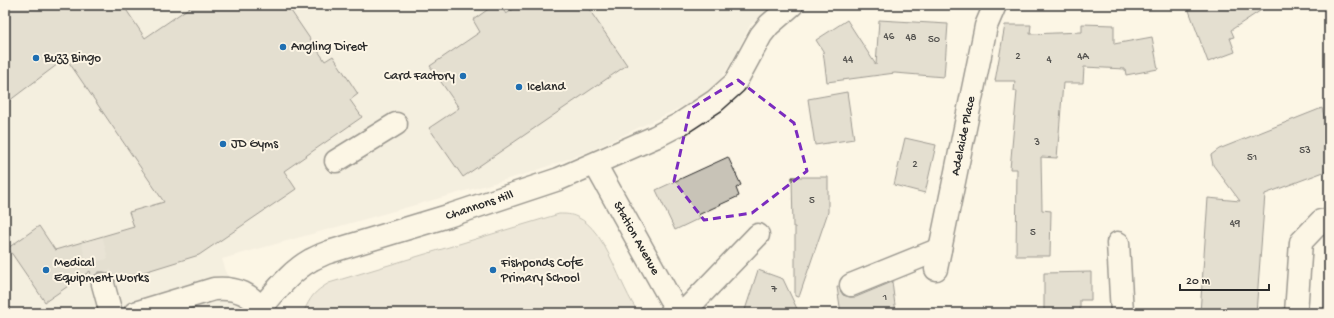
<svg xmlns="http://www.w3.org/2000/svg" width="1334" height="318" viewBox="0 0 1334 318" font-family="'Gochi Hand',sans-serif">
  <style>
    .built { fill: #ece6d7 }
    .green { fill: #ded8ca; stroke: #84827a }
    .building { fill: #c8c3b7; stroke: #2b2b2b }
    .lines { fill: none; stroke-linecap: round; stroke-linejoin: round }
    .minor-tunnel { stroke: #d2cdc0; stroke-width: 22; stroke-dasharray: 22 11; stroke-linecap: butt }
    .minor-casing { stroke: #2b2b2b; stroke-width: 25 }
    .minor { stroke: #fcf5e5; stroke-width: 22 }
    .marked { fill: none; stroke: #7b2cbf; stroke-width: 3; stroke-dasharray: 8 5; stroke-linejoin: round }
    .poi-dot { fill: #1f6fb2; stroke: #fcf5e5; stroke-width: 1.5 }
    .labels { text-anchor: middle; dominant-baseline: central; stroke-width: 4; stroke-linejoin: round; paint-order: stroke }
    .number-label { font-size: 11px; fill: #52514e }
    .poi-label { font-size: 13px; fill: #2b2b2b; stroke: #fcf5e5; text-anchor: start }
    .street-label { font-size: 13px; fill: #2b2b2b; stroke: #fcf5e5 }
  </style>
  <rect width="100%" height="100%" fill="#fcf5e5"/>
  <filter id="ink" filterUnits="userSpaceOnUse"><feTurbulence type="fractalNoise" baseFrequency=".025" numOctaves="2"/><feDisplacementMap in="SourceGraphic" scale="8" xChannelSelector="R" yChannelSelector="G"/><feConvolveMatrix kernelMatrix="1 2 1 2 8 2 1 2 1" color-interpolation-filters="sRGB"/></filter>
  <g filter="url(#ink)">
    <path class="built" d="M5,5H776L750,25L734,58L716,86L698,99L590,151L529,173L222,259L240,313H5Z"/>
    <path class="green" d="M559,214C566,214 571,214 577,217C607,230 619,287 639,313H303C311,296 314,292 329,283Z"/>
    <path class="building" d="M5,5H123L145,38L193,5H287L325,61L333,56L358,94L350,100L362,117L284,171L296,189L199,255L115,281L111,275L106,272H99L94,275L92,279L90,271L45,302L8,248L39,226L55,250L134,227L129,212L164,202L66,58L5,104Z
      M494,5H500L506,14L520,5H586L627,65L463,177L429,128L459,108L430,66L480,32L473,20Z
      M1187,5H1269L1231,30L1234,37L1230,38L1235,52L1208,62Z
      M847,20L876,65L879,20L948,24L944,77L895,73L827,82L823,51L816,40Z
      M1082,24L1114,25V44L1152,37L1158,69L1126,75L1125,69L1084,67L1083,83H1063L1057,158L1041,157L1042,210L1051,211L1050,256H1016L1017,169H1010L1017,91H1014L1015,81H995L1005,25H1031L1030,34L1082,32Z
      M847,92L854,139L815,145L808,99Z
      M1322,108L1325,120L1329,119V170L1265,194L1256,313H1200L1208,198L1240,201L1213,165L1211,155L1219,149Z
      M905,138L936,145L925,193L894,185Z
      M728,157L741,185L736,188L739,196L698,215L700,218L675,230L656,190Z
      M792,177H828V212L799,297L795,296V227H793Z
      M758,270L783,279L799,313H744Z
      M1091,272V300H1080V313H1044V273Z
      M892,282L896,313H841L837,287H839L843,295L850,297H856Z"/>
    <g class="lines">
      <path class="minor-tunnel" d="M92,240L103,284"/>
      <defs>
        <g id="minor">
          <path d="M336,161L396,124"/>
          <path id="s1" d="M595,164L678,313"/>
          <path d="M1118,243L1122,313"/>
          <path id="s2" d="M936,269L986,26L995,5"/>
          <path d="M103,284L111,313"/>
          <path d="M851,285L940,249"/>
          <path id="s3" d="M261,308C276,291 291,271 311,260C317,257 323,254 329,252L448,216L559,179L655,137L680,124L715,101L735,83L761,35L769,25L792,5"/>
          <path d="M135,313L214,289C237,287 252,294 264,313"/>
          <path d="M683,313L758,235"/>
          <path d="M1296,313L1301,242L1321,221L1329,220"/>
        </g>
      </defs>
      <use href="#minor" class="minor-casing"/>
      <use href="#minor" class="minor"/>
    </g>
  </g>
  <path d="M0 0H1334V318H0ZM738,80L794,123L807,171L752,213L704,220L674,181L690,109Z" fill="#fcf5e5" fill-opacity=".55" fill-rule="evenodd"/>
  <path class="marked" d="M738,80L794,123L807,171L752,213L704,220L674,181L690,109Z"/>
  <g class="poi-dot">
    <circle cx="283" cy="47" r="4"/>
    <circle cx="36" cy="58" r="4"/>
    <circle cx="463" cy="76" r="4"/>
    <circle cx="519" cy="87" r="4"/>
    <circle cx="223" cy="144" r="4"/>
    <circle cx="46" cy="270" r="4"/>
    <circle cx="493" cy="270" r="4"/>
  </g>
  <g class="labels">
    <g class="number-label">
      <text x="889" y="37">46</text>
      <text x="911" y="38">48</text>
      <text x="934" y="40">50</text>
      <text x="1018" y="57">2</text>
      <text x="1083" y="57">4A</text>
      <text x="848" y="60">44</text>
      <text x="1049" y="60">4</text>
      <text x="1037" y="143">3</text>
      <text x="1305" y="151">53</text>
      <text x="1252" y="158">51</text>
      <text x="915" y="165">2</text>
      <text x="812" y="201">5</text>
      <text x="1235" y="224">49</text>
      <text x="1033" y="233">5</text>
      <text x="774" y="290">7</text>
      <text x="885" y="298">1</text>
    </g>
    <g class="poi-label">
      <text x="291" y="47">Angling Direct</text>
      <text x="44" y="58">Buzz Bingo</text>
      <text x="455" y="76" text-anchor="end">Card Factory</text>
      <text x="527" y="87">Iceland</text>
      <text x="231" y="144">JD Gyms</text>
      <text x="54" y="263">Medical<tspan x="54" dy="15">Equipment Works</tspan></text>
      <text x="501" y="263">Fishponds CofE<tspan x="501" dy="15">Primary School</tspan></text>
    </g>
    <g class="street-label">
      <text stroke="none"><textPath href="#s2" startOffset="136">Adelaide Place</textPath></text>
      <text stroke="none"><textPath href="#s3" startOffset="247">Channons Hill</textPath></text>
      <text stroke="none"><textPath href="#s1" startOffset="85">Station Avenue</textPath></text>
    </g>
  </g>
  <rect width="1334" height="318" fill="none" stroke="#fcf5e5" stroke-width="20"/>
  <rect x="10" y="10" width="1314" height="298" fill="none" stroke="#2b2b2b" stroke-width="1.5" filter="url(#ink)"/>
  <path d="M1180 284v6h89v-6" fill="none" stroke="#2b2b2b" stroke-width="2"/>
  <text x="1186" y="284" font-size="12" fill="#2b2b2b" stroke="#fcf5e5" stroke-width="3" paint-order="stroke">20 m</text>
</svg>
